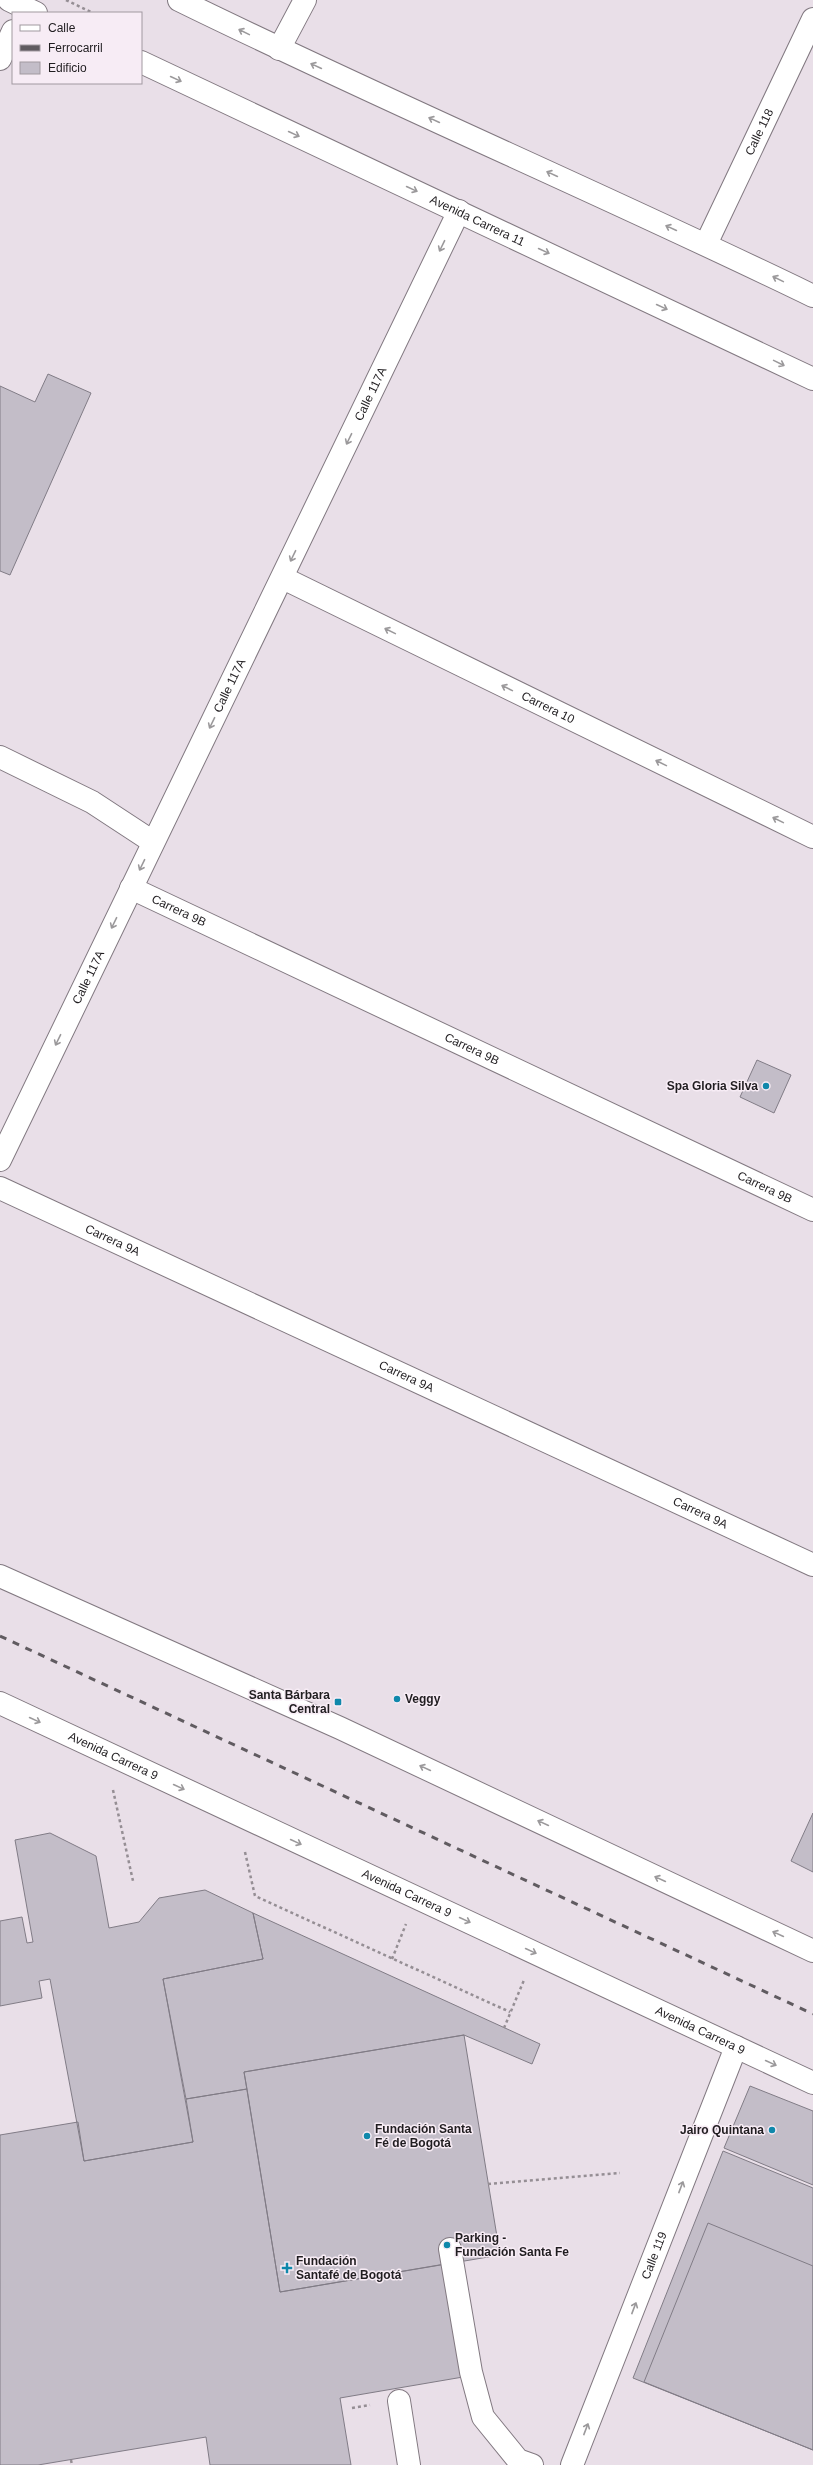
<svg xmlns="http://www.w3.org/2000/svg" width="813" height="2465" viewBox="0 0 813 2465" font-family="Helvetica,sans-serif">
  <style>
    .building { fill: #c3bdc8; stroke: #817c86 }
    .lines { fill: none; stroke-linecap: round; stroke-linejoin: round }
    .minor-casing { stroke: #827981; stroke-width: 24 }
    .major-casing { stroke: #827981; stroke-width: 24 }
    .path { stroke: #958e94; stroke-width: 2.5; stroke-dasharray: 3 3; stroke-linecap: butt }
    .minor { stroke: #fff; stroke-width: 22 }
    .major { stroke: #fff; stroke-width: 22 }
    .rail { stroke: #605b60; stroke-width: 3; stroke-dasharray: 7 7; stroke-linecap: butt }
    .oneway { stroke: #9b999b }
    .poi-dot { fill: #0f88ab; stroke: #f7ecf5; stroke-width: 1.5 }
    .labels { text-anchor: middle; dominant-baseline: central; stroke-width: 3; stroke-linejoin: round; paint-order: stroke }
    .street-label { font-size: 12px; fill: #201d20; stroke: #f7ecf5 }
    .poi-label { font-size: 12px; font-weight: bold; fill: #201d20; stroke: #f7ecf5; text-anchor: start }
  </style>
  <rect width="100%" height="100%" fill="#e9dfe8"/>
  <path class="building" d="M48,374L91,393L10,575L0,571V386L35,402Z
    M757,1060L791,1075L774,1113L740,1097Z
    M813,1813V1872L791,1861Z
    M50,1833L96,1856L109,1928L139,1922L159,1898L205,1890L253,1913L263,1959L163,1979L193,2142L84,2161L50,1979L39,1981L42,1998L0,2006V1921L22,1917L27,1943L33,1942L15,1840Z
    M253,1913L540,2044L532,2064L464,2035L244,2072L247,2089L186,2099L163,1979L263,1959Z
    M464,2035L500,2255L280,2292L244,2072Z
    M750,2086L813,2111V2185L724,2148Z
    M247,2089L280,2292L445,2264L463,2377L340,2398L351,2465H210L206,2437L38,2465H0V2135L78,2122L84,2161L193,2142L186,2099Z
    M723,2151L813,2188V2450L633,2378Z
    M708,2223L813,2266V2450L644,2382Z"/>
  <g class="lines">
    <defs>
      <g id="minor">
        <path d="M279,49L305,0"/>
        <path d="M0,59L13,31"/>
        <path id="s1" d="M706,244L813,19"/>
        <path id="s2" d="M283,578L813,837"/>
        <path d="M0,757L92,802L153,842"/>
        <path id="s3" d="M131,888L813,1210"/>
        <path id="s4" d="M0,1160L459,211"/>
        <path id="s5" d="M0,1188L813,1565"/>
        <path d="M450,2249L471,2372L483,2417L518,2460L532,2465"/>
        <path d="M399,2401L409,2465"/>
        <path id="s6" d="M572,2465L736,2047"/>
      </g>
      <g id="major">
        <path d="M9,0L36,13"/>
        <path d="M179,0C389,103 603,194 813,296"/>
        <path id="s7" d="M141,62L813,379"/>
        <path d="M0,1576L340,1728L813,1951"/>
        <path id="s8" d="M0,1703L813,2083"/>
      </g>
    </defs>
    <use href="#minor" class="minor-casing"/>
    <use href="#major" class="major-casing"/>
    <path class="path" d="M66,0L93,13
      M113,1790L133,1881
      M245,1852L255,1896L510,2012
      M392,1959L406,1924
      M504,2028L524,1980
      M488,2184L620,2173
      M352,2408L370,2405
      M71,2460L72,2465"/>
    <use href="#minor" class="minor"/>
    <use href="#major" class="major"/>
    <path class="rail" d="M0,1636L813,2014"/>
  </g>
  <defs><path id="oneway-shaft" d="M-6 0H5M1.5-3L5.5 0L1.5 3" fill="none" stroke-width="1.6" stroke-linecap="round" stroke-linejoin="round"/></defs>
  <g class="oneway">
    <use href="#oneway-shaft" transform="translate(244 32) rotate(-154)"/>
    <use href="#oneway-shaft" transform="translate(316 66) rotate(-155)"/>
    <use href="#oneway-shaft" transform="translate(176 79) rotate(25)"/>
    <use href="#oneway-shaft" transform="translate(434 120) rotate(-155)"/>
    <use href="#oneway-shaft" transform="translate(294 134) rotate(25)"/>
    <use href="#oneway-shaft" transform="translate(552 174) rotate(-155)"/>
    <use href="#oneway-shaft" transform="translate(412 189) rotate(25)"/>
    <use href="#oneway-shaft" transform="translate(671 228) rotate(-155)"/>
    <use href="#oneway-shaft" transform="translate(442 246) rotate(116)"/>
    <use href="#oneway-shaft" transform="translate(544 251) rotate(25)"/>
    <use href="#oneway-shaft" transform="translate(778 279) rotate(-154)"/>
    <use href="#oneway-shaft" transform="translate(662 307) rotate(25)"/>
    <use href="#oneway-shaft" transform="translate(779 363) rotate(26)"/>
    <use href="#oneway-shaft" transform="translate(349 439) rotate(116)"/>
    <use href="#oneway-shaft" transform="translate(293 556) rotate(116)"/>
    <use href="#oneway-shaft" transform="translate(390 631) rotate(-154)"/>
    <use href="#oneway-shaft" transform="translate(507 688) rotate(-154)"/>
    <use href="#oneway-shaft" transform="translate(212 723) rotate(116)"/>
    <use href="#oneway-shaft" transform="translate(661 763) rotate(-154)"/>
    <use href="#oneway-shaft" transform="translate(778 820) rotate(-154)"/>
    <use href="#oneway-shaft" transform="translate(142 865) rotate(116)"/>
    <use href="#oneway-shaft" transform="translate(114 923) rotate(116)"/>
    <use href="#oneway-shaft" transform="translate(58 1040) rotate(116)"/>
    <use href="#oneway-shaft" transform="translate(35 1720) rotate(25)"/>
    <use href="#oneway-shaft" transform="translate(425 1768) rotate(-155)"/>
    <use href="#oneway-shaft" transform="translate(179 1787) rotate(25)"/>
    <use href="#oneway-shaft" transform="translate(543 1823) rotate(-155)"/>
    <use href="#oneway-shaft" transform="translate(296 1842) rotate(25)"/>
    <use href="#oneway-shaft" transform="translate(660 1879) rotate(-155)"/>
    <use href="#oneway-shaft" transform="translate(465 1920) rotate(25)"/>
    <use href="#oneway-shaft" transform="translate(778 1934) rotate(-155)"/>
    <use href="#oneway-shaft" transform="translate(531 1951) rotate(25)"/>
    <use href="#oneway-shaft" transform="translate(771 2063) rotate(25)"/>
    <use href="#oneway-shaft" transform="translate(681 2187) rotate(-69)"/>
    <use href="#oneway-shaft" transform="translate(634 2308) rotate(-69)"/>
    <use href="#oneway-shaft" transform="translate(586 2429) rotate(-69)"/>
  </g>
  <g class="poi-dot">
    <circle cx="766" cy="1086" r="4"/>
    <circle cx="397" cy="1699" r="4"/>
    <rect x="334" y="1698" width="8" height="8" rx="2"/>
    <circle cx="772" cy="2130" r="4"/>
    <circle cx="367" cy="2136" r="4"/>
    <circle cx="447" cy="2245" r="4"/>
    <path d="M285 2262h4v4h4v4h-4v4h-4v-4h-4v-4h4z"/>
  </g>
  <g class="labels">
    <g class="street-label">
      <text stroke="none"><textPath href="#s1" startOffset="124">Calle 118</textPath></text>
      <text stroke="none"><textPath href="#s7" startOffset="372">Avenida Carrera 11</textPath></text>
      <text stroke="none"><textPath href="#s4" startOffset="851">Calle 117A</textPath></text>
      <text stroke="none"><textPath href="#s4" startOffset="527">Calle 117A</textPath></text>
      <text stroke="none"><textPath href="#s2" startOffset="295">Carrera 10</textPath></text>
      <text stroke="none"><textPath href="#s3" startOffset="53">Carrera 9B</textPath></text>
      <text stroke="none"><textPath href="#s4" startOffset="203">Calle 117A</textPath></text>
      <text stroke="none"><textPath href="#s3" startOffset="377">Carrera 9B</textPath></text>
      <text stroke="none"><textPath href="#s3" startOffset="701">Carrera 9B</textPath></text>
      <text stroke="none"><textPath href="#s5" startOffset="124">Carrera 9A</textPath></text>
      <text stroke="none"><textPath href="#s5" startOffset="448">Carrera 9A</textPath></text>
      <text stroke="none"><textPath href="#s5" startOffset="772">Carrera 9A</textPath></text>
      <text stroke="none"><textPath href="#s8" startOffset="125">Avenida Carrera 9</textPath></text>
      <text stroke="none"><textPath href="#s8" startOffset="449">Avenida Carrera 9</textPath></text>
      <text stroke="none"><textPath href="#s8" startOffset="773">Avenida Carrera 9</textPath></text>
      <text stroke="none"><textPath href="#s6" startOffset="225">Calle 119</textPath></text>
    </g>
    <g class="poi-label">
      <text x="758" y="1086" text-anchor="end">Spa Gloria Silva</text>
      <text x="330" y="1695" text-anchor="end">Santa Bárbara<tspan x="330" dy="14">Central</tspan></text>
      <text x="405" y="1699">Veggy</text>
      <text x="375" y="2129">Fundación Santa<tspan x="375" dy="14">Fé de Bogotá</tspan></text>
      <text x="764" y="2130" text-anchor="end">Jairo Quintana</text>
      <text x="455" y="2238">Parking -<tspan x="455" dy="14">Fundación Santa Fe</tspan></text>
      <text x="296" y="2261">Fundación<tspan x="296" dy="14">Santafé de Bogotá</tspan></text>
    </g>
  </g>
  <rect x="12" y="12" width="130" height="72" fill="#f7ecf5" stroke="#a199a0"/>
  <rect x="20" y="25" width="20" height="6" fill="#ffffff" stroke="#a199a0"/>
  <text x="48" y="32" font-size="12" fill="#201d20">Calle</text>
  <rect x="20" y="45" width="20" height="6" fill="#605b60" stroke="#a199a0"/>
  <text x="48" y="52" font-size="12" fill="#201d20">Ferrocarril</text>
  <rect x="20" y="62" width="20" height="12" fill="#c3bdc8" stroke="#a199a0"/>
  <text x="48" y="72" font-size="12" fill="#201d20">Edificio</text>
</svg>
